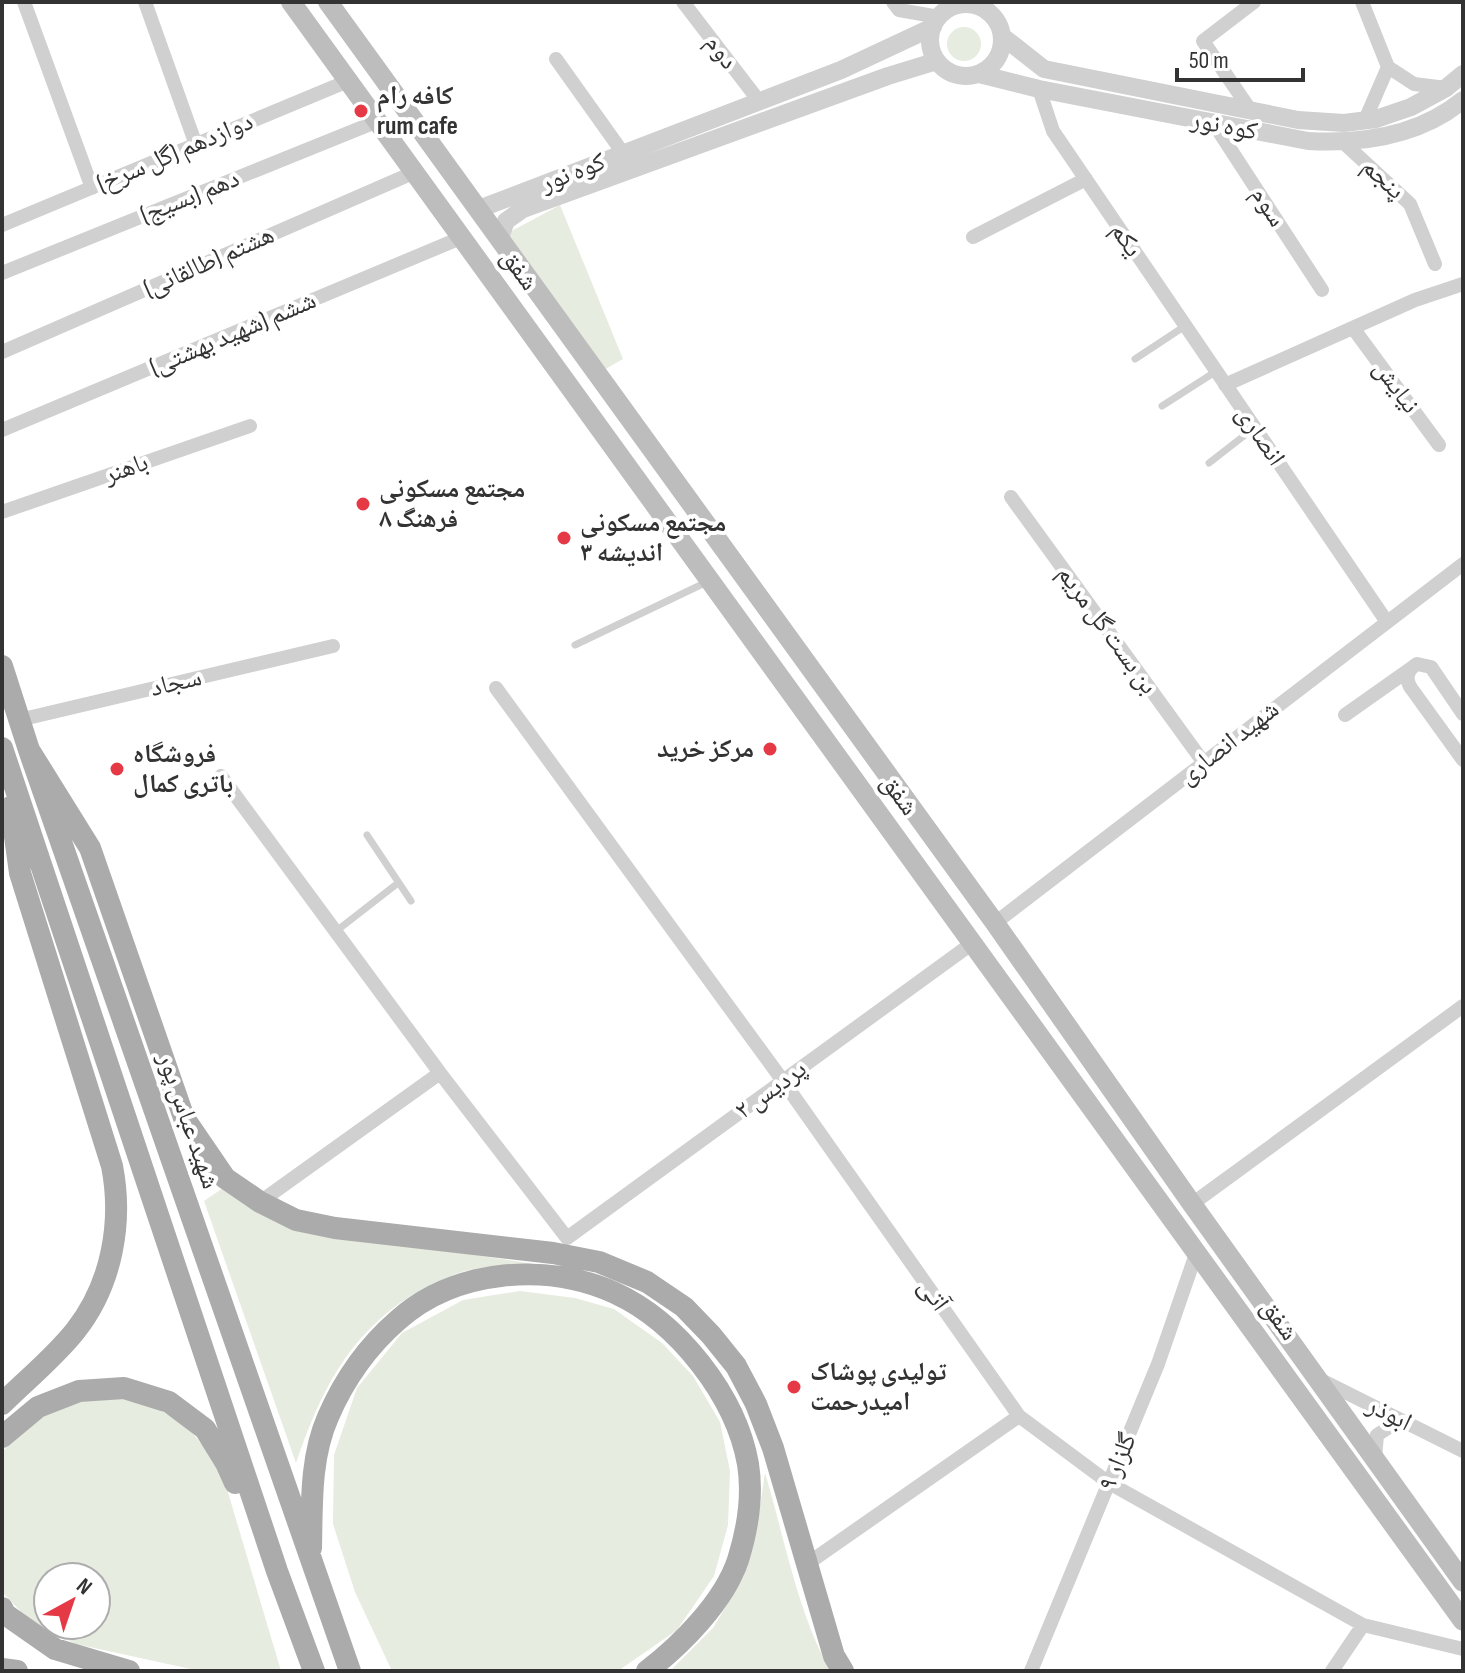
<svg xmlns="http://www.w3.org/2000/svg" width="1465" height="1673" viewBox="0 0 1465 1673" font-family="'Sofia Sans Condensed','Noto Naskh Arabic',sans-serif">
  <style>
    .green { fill: #e6ecdf; fill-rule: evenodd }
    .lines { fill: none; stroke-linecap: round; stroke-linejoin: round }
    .service { stroke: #d0d0d0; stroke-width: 7 }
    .minor { stroke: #d0d0d0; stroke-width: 14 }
    .tertiary { stroke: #d0d0d0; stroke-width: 18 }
    .secondary { stroke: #bdbdbd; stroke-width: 20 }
    .primary { stroke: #ababab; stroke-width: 22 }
    .poi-dot { fill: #e63946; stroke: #fff; stroke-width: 3 }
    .labels { text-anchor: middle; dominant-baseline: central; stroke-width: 8; stroke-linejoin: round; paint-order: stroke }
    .street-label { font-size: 26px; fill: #333; stroke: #fff }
    .poi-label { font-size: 26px; font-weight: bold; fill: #333; stroke: #fff; text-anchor: start }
  </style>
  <rect width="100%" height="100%" fill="#fff"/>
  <path class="green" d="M947 44a17 17 0 1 1 34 0a17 17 0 1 1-34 0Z
    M560,205L623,359L602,371L506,234Z
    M223,1188L401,1244L541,1265C521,1266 500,1265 480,1268C456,1271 433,1283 412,1295C347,1336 320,1393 296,1463L204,1201Z
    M520,1291L575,1298L614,1309L662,1343L693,1376L720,1422L730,1471L728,1525L714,1576L677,1630L618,1671H392L355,1592L333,1524L334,1455L357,1388L402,1333L463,1300Z
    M110,1397L151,1404L189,1429L215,1460L227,1489L281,1671H200L76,1644L30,1621L2,1592V1452L31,1422L70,1400ZM48,1577H96V1625H48Z
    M765,1473C783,1532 799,1619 831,1671H670L713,1628L743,1578L759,1513Z"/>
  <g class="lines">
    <path class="service" d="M1135,359L1185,326
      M1162,406L1215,372
      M1209,463L1254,428
      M575,645L709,581
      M367,835L411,901
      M335,932L398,883"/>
    <path class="minor" d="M24,2L92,188
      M145,2L196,145
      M683,2L759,101
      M893,2L899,10L939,17
      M1362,2L1388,67
      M971,4V2
      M556,59L623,153
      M1388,67L1414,84L1446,88
      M1039,89L1053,131L1387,622
      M1251,111L1203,41L1254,2
      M1365,120L1388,67
      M1214,124L1322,290
      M1344,143L1410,204L1435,264
      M2,225L348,81
      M973,237L1086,179
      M2,273L378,121
      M1353,328L1439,445
      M2,352L415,172
      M1225,385L1415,300L1463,284
      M2,430L463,237
      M1011,497L1204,763
      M2,512L250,426
      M496,688L783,1081L1019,1416L1109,1483L1363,1625L1463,1649
      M1463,714L1431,667L1417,664C1407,670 1405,679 1411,688L1463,760
      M1345,715L1413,667
      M19,720L333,646
      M221,776L440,1073
      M995,923L1463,564
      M260,1202L440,1073L567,1238L974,942
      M1192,1204L1463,1006
      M1319,1379L1463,1451
      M1375,1459L1377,1435L1400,1420
      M807,1564L1019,1416
      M1031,1671L1158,1364L1197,1251
      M1332,1671L1363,1625"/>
    <path class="tertiary" d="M930 40a36 36 0 1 1 72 0a36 36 0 1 1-72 0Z
      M1002,36L1044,69L1298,120L1344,123L1376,119L1411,107L1446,88L1463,74
      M979,74L1039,89L1308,141C1363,144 1419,136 1463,100
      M479,209L841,70L933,27
      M500,237L506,221L523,209L888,76L937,61"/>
    <path class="secondary" d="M291,2L1463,1621
      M328,2L995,923L1192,1204L1463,1582"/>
    <path class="primary" d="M2,666L29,750L350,1671
      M2,748L277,1571L314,1671
      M29,750L90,848L184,1118L225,1178L260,1202L296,1220L335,1228L553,1253L599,1262L647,1282L684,1307L711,1335L736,1366L756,1404L773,1448L834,1656L843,1671
      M2,1404C26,1380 55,1357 76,1330C112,1284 123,1222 112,1166L20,873L11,807
      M2,1437L38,1407L79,1391L124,1388L169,1402L205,1429L226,1463L235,1483
      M311,1548C312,1504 310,1458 328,1417C344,1380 368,1346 398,1320C455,1269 547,1262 615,1293C678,1322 736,1396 748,1464C753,1495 747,1531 738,1560C724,1602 681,1645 647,1671
      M2,1608L5,1614L55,1649L129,1671
      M2,1669L17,1671"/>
  </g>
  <g class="poi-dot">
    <circle cx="361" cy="111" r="8"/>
    <circle cx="363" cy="504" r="8"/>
    <circle cx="564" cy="538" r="8"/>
    <circle cx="770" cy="749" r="8"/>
    <circle cx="117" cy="769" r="8"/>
    <circle cx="794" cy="1387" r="8"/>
  </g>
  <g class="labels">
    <g class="street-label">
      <text transform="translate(721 52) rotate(53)">دوم</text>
      <text transform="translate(1224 126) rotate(11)">کوه نور</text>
      <text transform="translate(175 153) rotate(-23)">دوازدهم (گل سرخ)</text>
      <text transform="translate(573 173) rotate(-21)">کوه نور</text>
      <text transform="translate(1383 179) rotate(43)">پنجم</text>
      <text transform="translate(190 197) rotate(-22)">دهم (بسیج)</text>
      <text transform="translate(1268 207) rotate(57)">سوم</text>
      <text transform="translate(1126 240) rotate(56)">یکم</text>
      <text transform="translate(209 262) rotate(-24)">هشتم (طالقانی)</text>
      <text transform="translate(519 270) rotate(54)">شفق</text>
      <text transform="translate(233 334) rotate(-23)">ششم (شهید بهشتی)</text>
      <text transform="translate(1396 387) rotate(54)">نیایش</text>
      <text transform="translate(1260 436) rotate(56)">انصاری</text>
      <text transform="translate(126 469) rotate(-19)">باهنر</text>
      <text transform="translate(1107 630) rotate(54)">بن بست گل مریم</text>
      <text transform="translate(176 683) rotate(-13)">سجاد</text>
      <text transform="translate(1229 743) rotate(-38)">شهید انصاری</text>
      <text transform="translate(899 795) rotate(54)">شفق</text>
      <text transform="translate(771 1090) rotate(-36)">پردیس ۲</text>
      <text transform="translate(188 1121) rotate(71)">شهید عباس پور</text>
      <text transform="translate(933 1295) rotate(55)">آتی</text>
      <text transform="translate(1279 1320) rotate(54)">شفق</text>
      <text transform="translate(1389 1414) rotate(27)">ابوذر</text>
      <text transform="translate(1118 1462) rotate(-67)">گلزار ۹</text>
    </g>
    <g class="poi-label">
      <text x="377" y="96">کافه رام<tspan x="377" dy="30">rum cafe</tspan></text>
      <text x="379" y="489">مجتمع مسکونی<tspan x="379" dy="30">فرهنگ ۸</tspan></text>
      <text x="580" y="523">مجتمع مسکونی<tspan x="580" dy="30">اندیشه ۳</tspan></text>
      <text x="754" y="749" text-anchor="end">مرکز خرید</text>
      <text x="133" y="754">فروشگاه<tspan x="133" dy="30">باتری کمال</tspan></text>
      <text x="810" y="1372">تولیدی پوشاک<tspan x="810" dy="30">امیدرحمت</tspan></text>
    </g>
  </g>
  <rect width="1465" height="1673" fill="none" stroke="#333333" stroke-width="8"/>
  <g transform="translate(72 1601) rotate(40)"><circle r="38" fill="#ffffff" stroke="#adadad" stroke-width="2"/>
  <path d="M0-6L14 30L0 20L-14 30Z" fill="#e63946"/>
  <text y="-12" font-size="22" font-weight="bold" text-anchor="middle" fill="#333333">N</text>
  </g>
  <path d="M1177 68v12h126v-12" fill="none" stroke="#333333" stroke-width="4"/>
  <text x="1189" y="68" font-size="24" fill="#333333" stroke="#ffffff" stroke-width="6" paint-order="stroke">50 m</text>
</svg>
